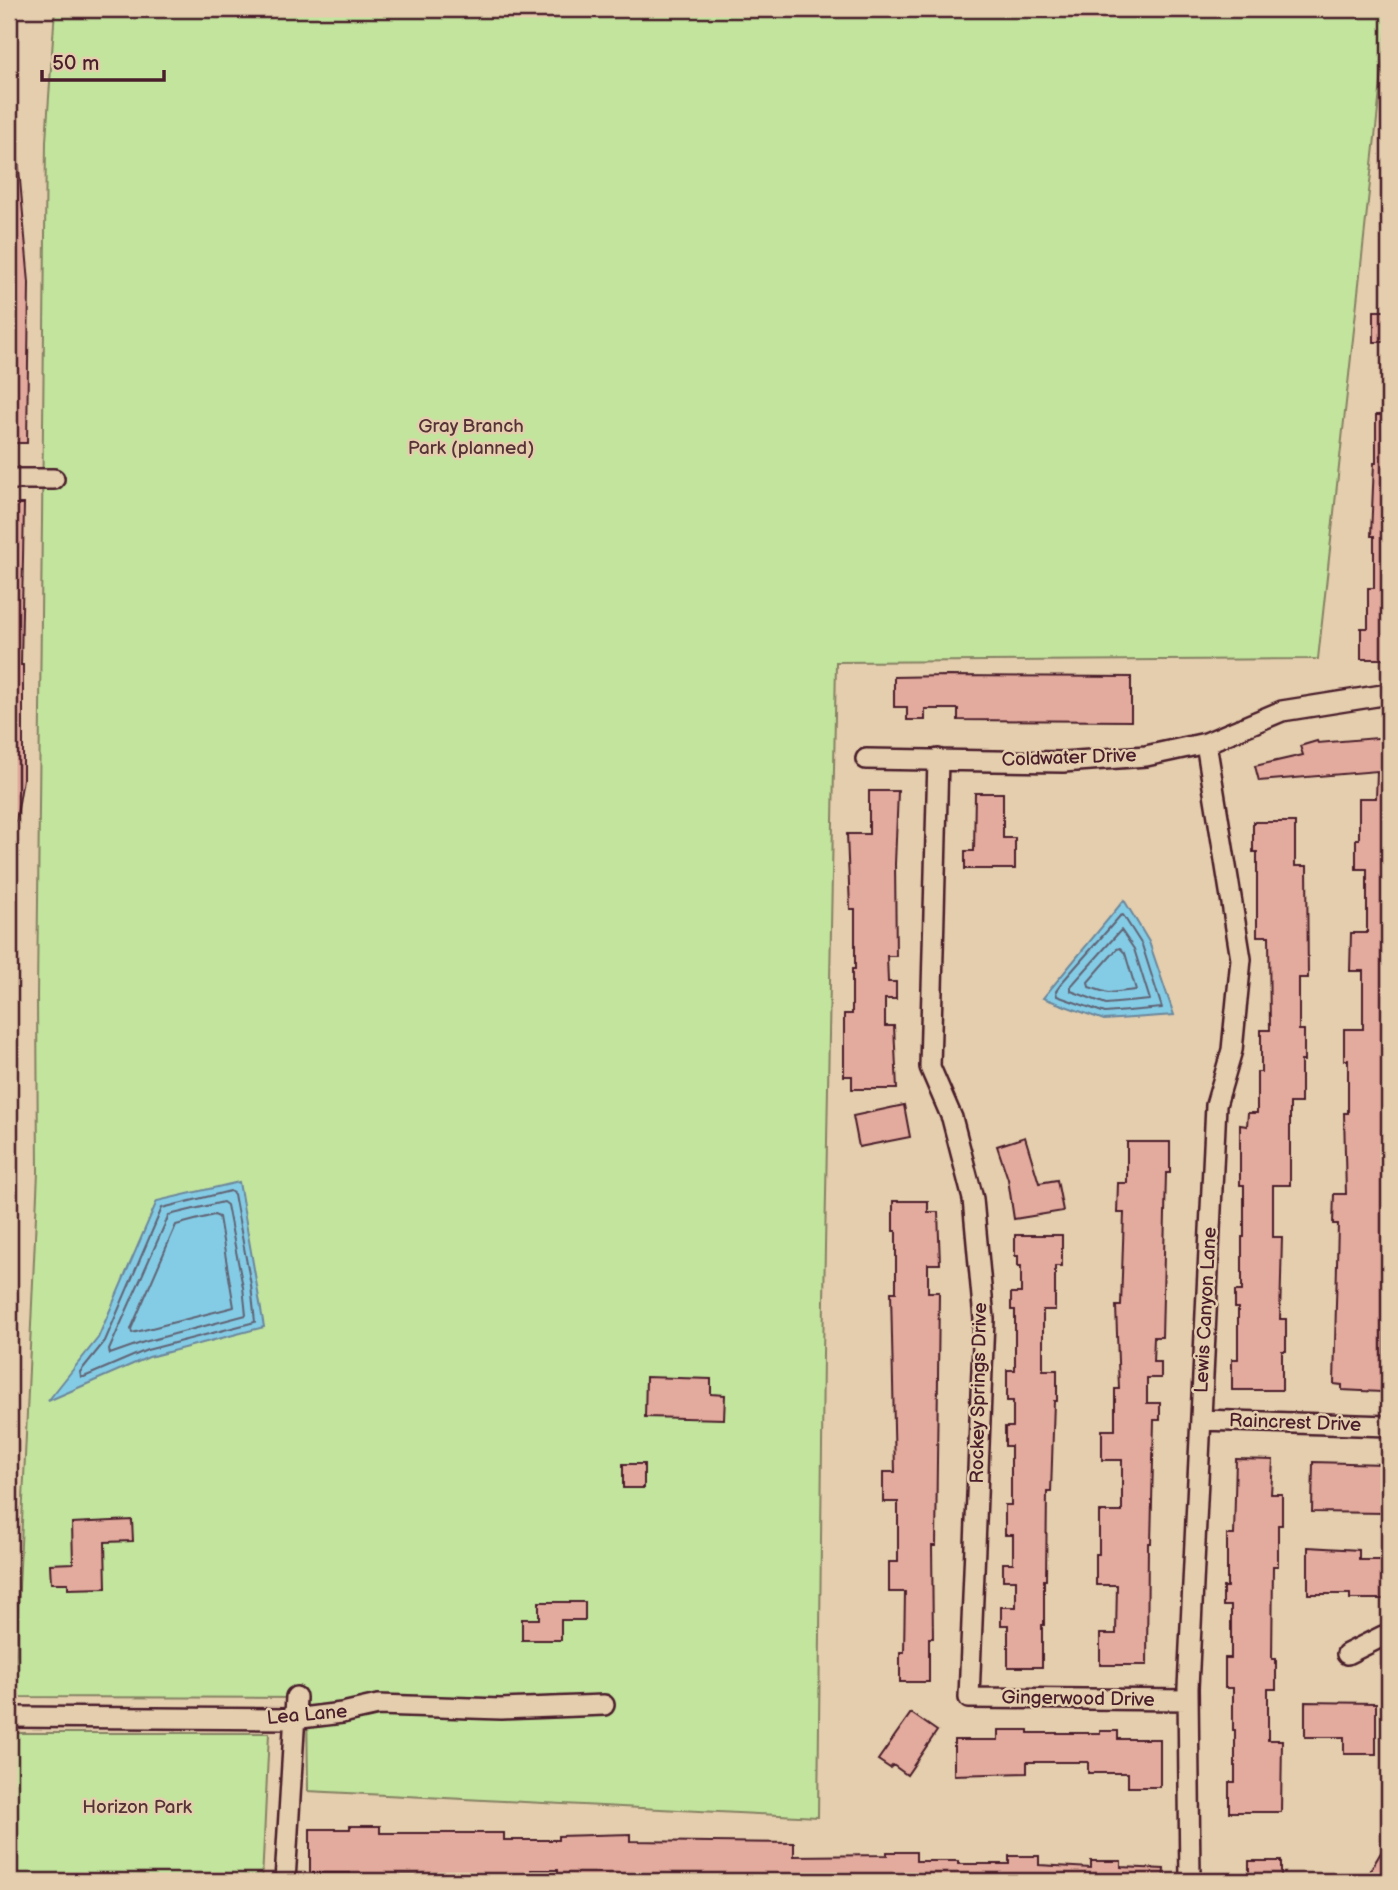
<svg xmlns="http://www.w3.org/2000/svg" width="1398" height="1890" viewBox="0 0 1398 1890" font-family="'Balsamiq Sans',sans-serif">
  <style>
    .green { fill: #c2e49d; stroke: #868264; stroke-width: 2 }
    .water { fill: #84cce5; stroke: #6d879b; stroke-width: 2 }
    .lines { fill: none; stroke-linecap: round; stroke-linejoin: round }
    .shore { stroke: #616475; stroke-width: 2 }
    .building { fill: #e3ab9d; stroke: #4a1f2b; stroke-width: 2 }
    .minor-casing { stroke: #4a1f2b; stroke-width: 24 }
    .minor { stroke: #e4cead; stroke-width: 19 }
    .labels { text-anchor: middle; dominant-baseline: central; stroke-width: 5; stroke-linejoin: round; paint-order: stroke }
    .park-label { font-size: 19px; fill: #563336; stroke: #e4cead }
    .street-label { font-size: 19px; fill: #4a1f2b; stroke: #e4cead }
  </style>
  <rect width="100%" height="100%" fill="#e4cead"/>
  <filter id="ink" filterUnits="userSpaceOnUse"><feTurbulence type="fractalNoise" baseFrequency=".0143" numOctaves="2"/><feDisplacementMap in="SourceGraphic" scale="14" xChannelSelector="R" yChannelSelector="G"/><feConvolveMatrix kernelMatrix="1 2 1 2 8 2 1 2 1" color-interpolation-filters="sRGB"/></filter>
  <g filter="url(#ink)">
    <path class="green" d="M55,9H1389L1318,659L836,662L823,1354L818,1817L308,1791L307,1698L14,1697L38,1172L37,996L46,141Z
      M9,1733H269L262,1881H9Z"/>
    <path class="water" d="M1124,900L1149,942L1174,1015L1104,1020L1043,998Z
      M239,1182L264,1327L149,1357L48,1401L98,1338L157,1201Z"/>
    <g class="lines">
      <path class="shore" d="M1123,915L1142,945L1162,1008L1105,1013L1057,996L1056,991L1064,980L1120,916Z
        M1121,930L1134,949L1150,1000L1106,1004L1071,991V986Z
        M1120,948L1125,953L1136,990L1108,993L1089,987L1088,982L1117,949Z
        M230,1191L234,1194L251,1285L255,1322L147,1350L84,1377H81L80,1372L105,1341L162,1208Z
        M223,1202L227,1205L243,1287L246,1315L144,1342L110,1354L109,1350L169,1215Z
        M214,1215L219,1217L234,1307L132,1333L131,1329L176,1225Z"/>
    </g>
    <path class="building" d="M18,157L29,283L27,443H9V158Z
      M1374,311H1389V342H1374Z
      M1376,415H1389V659H1361V628H1368V588H1374V536H1371L1374,463H1376Z
      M9,504H24L21,665H23V779L16,821H9Z
      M947,676L1131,677V721L958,720V709H925V720H907V707H894V677Z
      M1389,737V1184L1387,1226H1385L1384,1351L1381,1392L1342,1390V1385L1334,1384L1338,1224H1333L1334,1194H1346L1344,1113H1348V1060H1344V1029H1363V971H1350L1351,933H1367V869H1356V839H1359V798H1376L1377,771L1259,781L1255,766L1303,755L1300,746L1317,741L1318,743Z
      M869,791H898L895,864L896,956H887L888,982H896V999H885V1026H894L897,1089H852V1076H844V1014H852V969H855V909H850L847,834H869Z
      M975,793H1003V838H1015V869H965V851H974Z
      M1253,822H1295V866H1307L1308,978H1299V1030H1304V1061H1301V1103H1290V1185H1273V1237H1282L1280,1319H1286V1351H1282V1390H1232V1359H1238V1308H1235V1291H1242V1237H1244V1185H1240V1125L1247,1126L1248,1113H1257V1072H1261V1030H1270L1269,936H1257V852H1253Z
      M904,1105L910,1137L859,1147L853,1116Z
      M1025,1137L1039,1183L1057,1180L1063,1211L1014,1219L1008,1179L997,1146Z
      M1127,1142H1170V1173H1166L1162,1337H1154L1153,1362H1161V1378H1147V1403H1160V1420H1154L1151,1543H1148L1147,1665H1100V1634H1116L1117,1585H1096V1554H1099V1512H1122V1460H1102V1430H1115V1389H1119L1116,1306H1121L1124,1213H1117L1118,1183H1127Z
      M893,1201H928V1212H938L940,1264H928V1292H939L936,1546H932L933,1638H929V1682H900V1652H904L905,1592H889V1562H898V1502H883V1472H895L891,1292H896V1231H893Z
      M1015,1235H1062V1266H1055V1310H1043V1370H1057V1401H1054L1051,1492H1047L1046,1580H1044V1625H1042V1667H1008V1625H1001V1607H1016V1580H1003V1563H1013V1535H1005V1505H1011V1446H1005V1427H1013V1401H1007V1370H1015V1310H1011V1293H1021V1266H1018V1256H1015Z
      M646,1377L711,1379V1394L725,1395L724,1419L645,1417Z
      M1236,1459L1273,1460L1271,1494H1282V1525H1278V1566H1273L1272,1659H1276V1689H1268V1740H1282L1281,1812H1229V1782H1235V1730H1233V1688H1225V1658H1231V1606H1223V1587H1227V1535H1234Z
      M1313,1462L1384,1464V1513L1312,1512Z
      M623,1464H644V1488H623Z
      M132,1520L133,1541L105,1542L106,1588L68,1589V1583H51L50,1564L73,1563L72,1523Z
      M1308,1547L1359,1550V1560H1384V1599H1350V1594H1308Z
      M539,1602H585V1620H561V1640H522V1619H539Z
      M1305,1702L1376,1703V1754H1344V1737H1305Z
      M911,1713L937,1731L907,1775L893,1765L890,1768L878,1760Z
      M998,1730H1028V1733H1100V1731H1118V1739H1160V1787H1128V1773H1088V1762H1027V1773L954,1775V1740H998Z
      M350,1826H380V1833H504V1840H558V1836L630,1834V1841L794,1843V1856L887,1855V1852H916V1861H958V1864H1009V1856H1039V1865L1091,1868V1861H1121V1867L1164,1869L1163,1881H558V1870H531V1881H473V1875H350V1873H310V1829H350Z
      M1389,1839V1881H1364Z
      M1249,1861H1281V1881H1249Z"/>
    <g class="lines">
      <defs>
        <path id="minor" d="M9,479H54
          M866,759L1063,762L1146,756L1206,743L1282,711L1389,694
          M938,759L930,1067L952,1118L973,1199L984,1319L969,1698L1188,1700
          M1201,1420L1389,1426
          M1347,1654L1383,1636L1389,1637
          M9,1717L293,1719L342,1713L378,1705L501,1709L604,1705
          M285,1881L296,1697
          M1190,1881L1188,1688L1216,1105L1232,1050L1241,959L1206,743"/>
      </defs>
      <use href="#minor" class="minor-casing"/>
      <use href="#minor" class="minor"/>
    </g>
  </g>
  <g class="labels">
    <g class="park-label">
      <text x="471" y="426">Gray Branch<tspan x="471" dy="22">Park (planned)</tspan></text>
      <text x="137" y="1807">Horizon Park</text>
    </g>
    <g class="street-label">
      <text transform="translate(1069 758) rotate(-2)">Coldwater Drive</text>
      <text transform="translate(1206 1310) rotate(-87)">Lewis Canyon Lane</text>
      <text transform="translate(979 1393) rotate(-89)">Rockey Springs Drive</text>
      <text transform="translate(1295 1423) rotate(2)">Raincrest Drive</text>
      <text transform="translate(1078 1699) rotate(1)">Gingerwood Drive</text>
      <text transform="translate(307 1715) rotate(-5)">Lea Lane</text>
    </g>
  </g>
  <rect width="1398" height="1890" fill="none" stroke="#e4cead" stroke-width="35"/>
  <rect x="18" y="18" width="1363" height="1855" fill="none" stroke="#4a1f2b" stroke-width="2.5" filter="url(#ink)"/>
  <path d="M42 70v10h122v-10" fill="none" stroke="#4a1f2b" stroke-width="3.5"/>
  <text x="52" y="70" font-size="21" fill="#4a1f2b" stroke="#e4cead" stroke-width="5" paint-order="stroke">50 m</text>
</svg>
